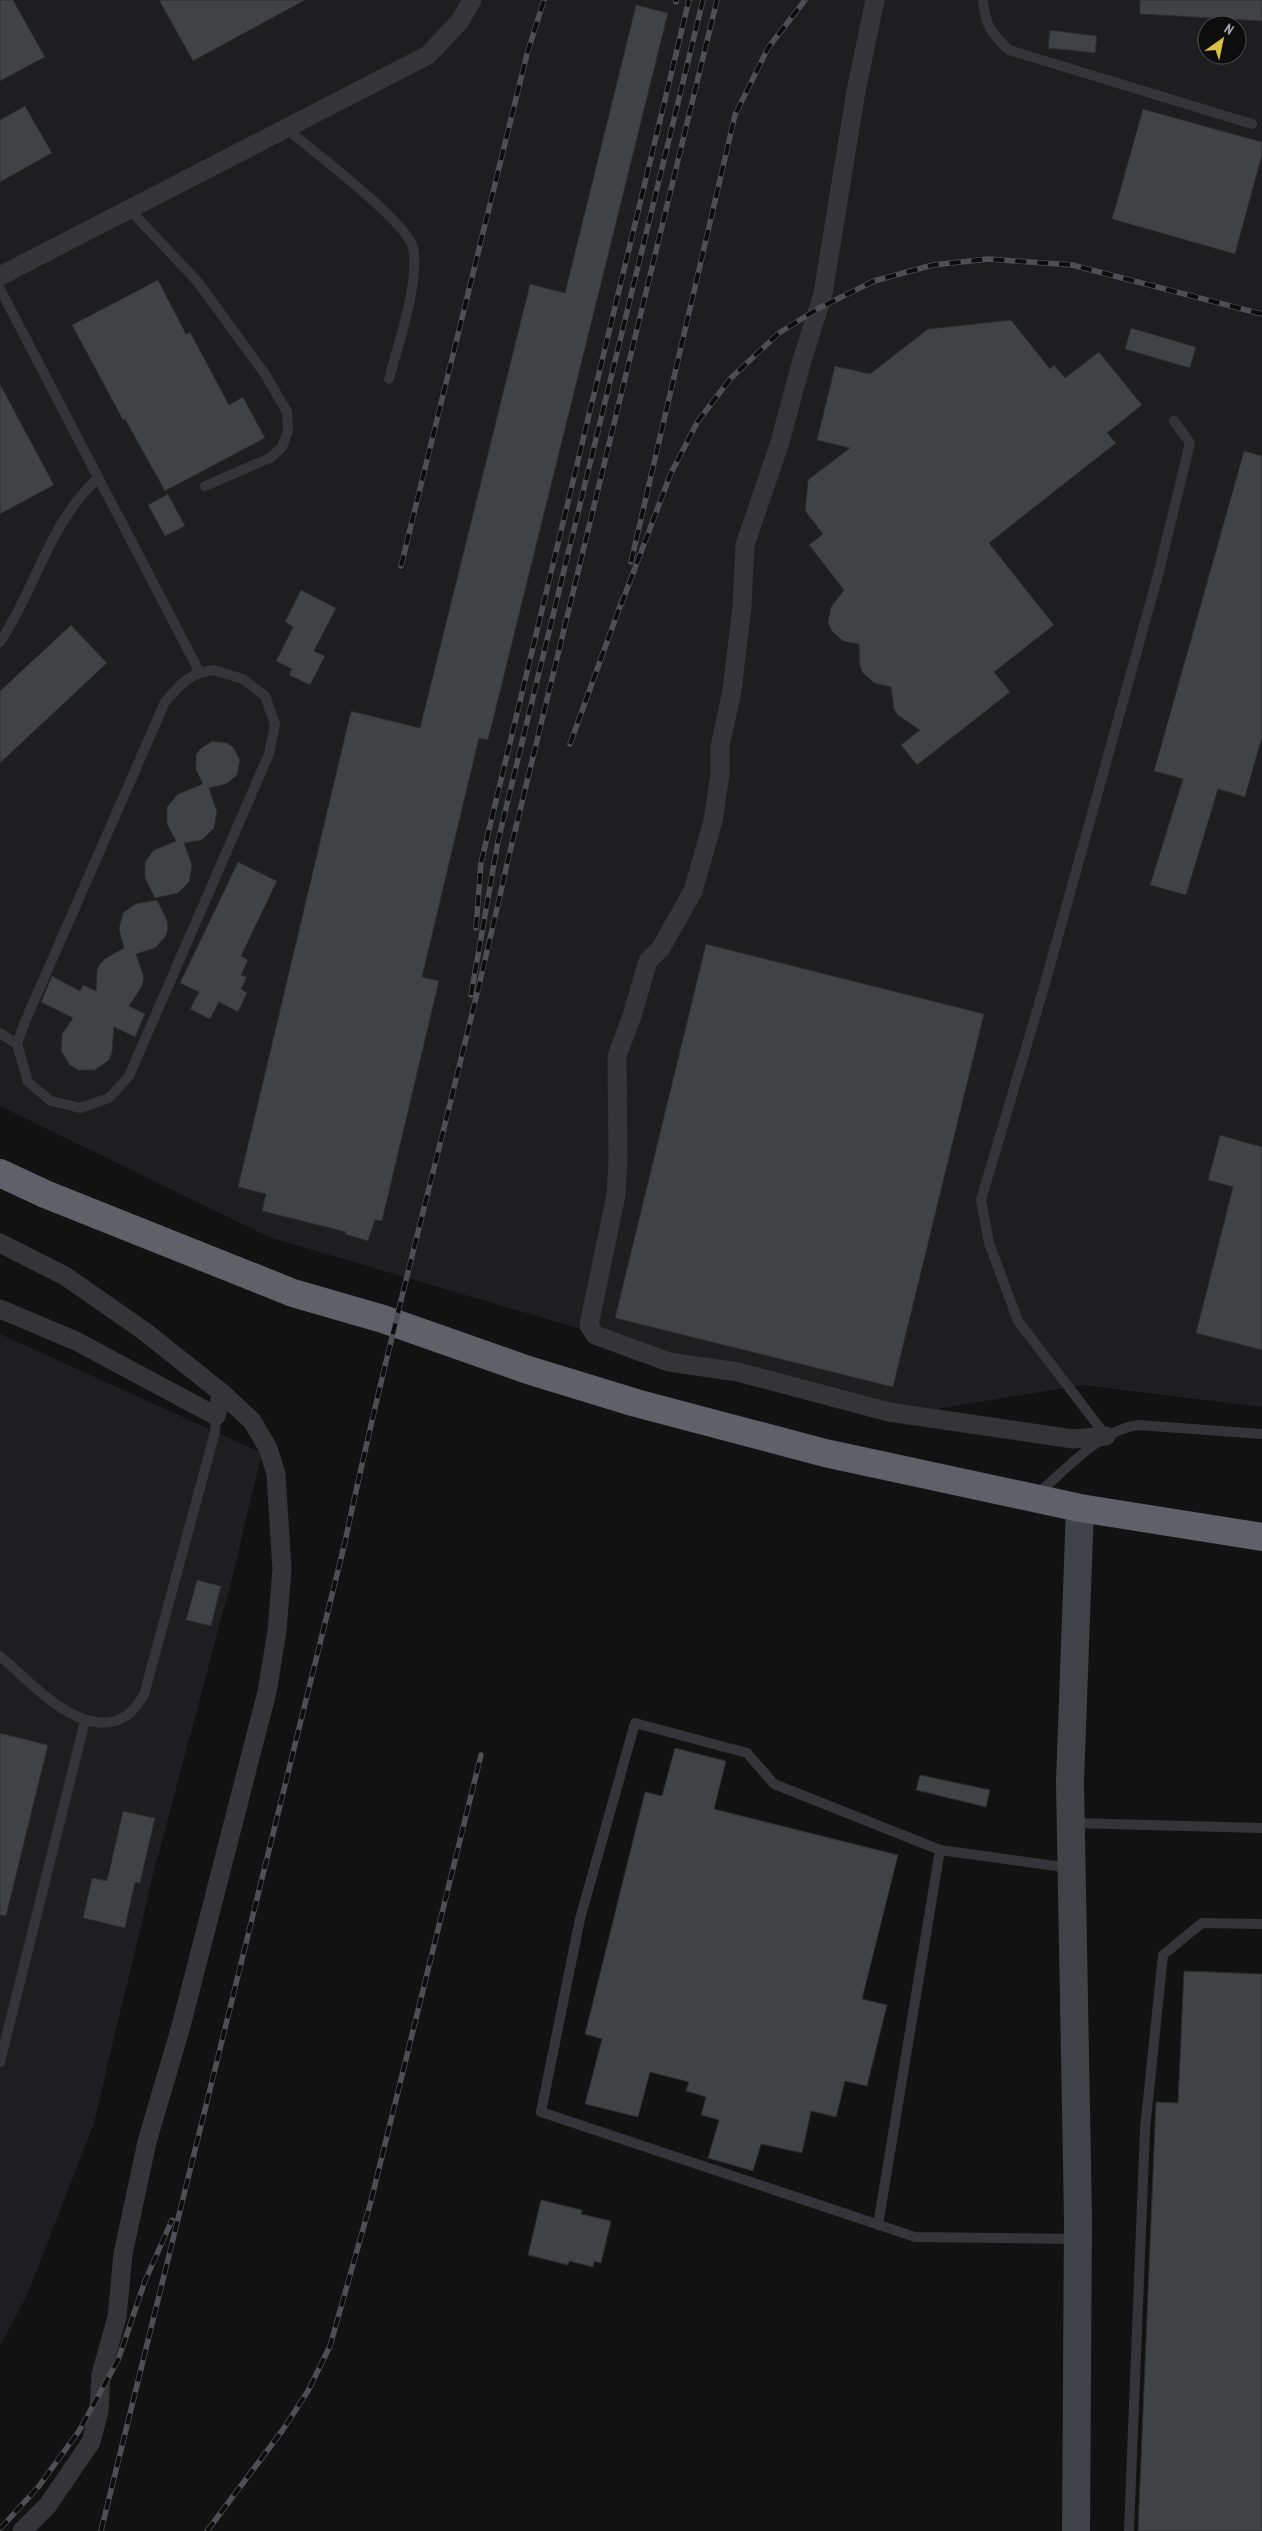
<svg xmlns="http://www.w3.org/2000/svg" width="1262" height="2531" viewBox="0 0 1262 2531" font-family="'PT Sans Narrow',sans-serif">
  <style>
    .built { fill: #1e1e20; fill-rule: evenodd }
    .building { fill: #414246; stroke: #2c2c2f }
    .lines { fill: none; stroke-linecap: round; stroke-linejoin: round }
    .lane { stroke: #353539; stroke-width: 10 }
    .street { stroke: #353539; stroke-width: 19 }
    .secondary { stroke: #414247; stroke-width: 28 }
    .highway { stroke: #606168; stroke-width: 28 }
    .rail-casing { stroke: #4e4f54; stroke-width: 5.5 }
    .rail { stroke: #0d0d0e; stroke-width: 4; stroke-dasharray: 11; stroke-linecap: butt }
  </style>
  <rect width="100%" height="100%" fill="#121213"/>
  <path class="built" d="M0,0H1262V1407L1082,1385L882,1418L269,1237L0,1106ZM1207,25H1237V55H1207Z
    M0,1334L262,1453L232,1578L154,1871L93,2126L27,2295L0,2346Z"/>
  <path class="building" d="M0,0H13L45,57L0,81Z
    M159,0H305L193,61Z
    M1140,0H1262V21L1140,14Z
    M636,5L668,13L488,740L479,738L422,977L439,981L382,1221L375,1220L368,1241L345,1234L346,1232L262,1211L266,1194L238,1187L351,711L420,728L530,284L565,293Z
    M1050,30L1097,36L1095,53L1048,48Z
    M25,106L52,153L0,182V120Z
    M1143,109L1262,142V155L1235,254L1112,219Z
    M158,280L186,334L190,332L229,405L243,397L265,438L165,491L125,419L123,420L72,325Z
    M1011,320L1050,369L1054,365L1065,378L1099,352L1142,405L1107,433L1116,443L989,543L1054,625L994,672L1010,692L917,765L901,745L920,730L899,716L894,710L891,687L874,683L862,672L860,665L859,644L843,641L831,630L828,622L831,607L844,590L809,545L823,534L805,511L808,480L850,448L817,440L835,366L870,374L928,329Z
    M1131,328L1196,347L1190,368L1125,349Z
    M0,384L54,485L0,514Z
    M1244,451L1262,456V737L1245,797L1218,789L1186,895L1150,885L1183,779L1154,771Z
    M168,494L185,526L165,536L148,505Z
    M301,590L336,608L314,651L325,656L310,685L289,675L292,669L276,661L293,627L285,622Z
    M71,625L107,663L0,763V691Z
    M212,741L227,743L233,747L240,760L237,775L226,784L209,788L217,812L214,828L202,840L184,843L192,866L189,882L178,893L155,898L145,878V862L154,850L176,841L167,824V807L178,794L203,784L196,770V755L200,749Z
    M238,862L277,881L241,956L248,960L241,975L247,977L241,989L247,993L238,1012L219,1002L210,1019L190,1009L199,992L180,983Z
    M157,900L167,920L168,928L166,936L155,948L136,954L144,978L142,986L129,1006L145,1014L135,1037L114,1027L112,1052L109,1060L95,1070H78L70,1065L61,1051L62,1034L73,1018L41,1002L52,976L80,991L83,985L96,991L97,970L100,964L106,958L124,948L119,929L123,913L135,904Z
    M706,944L984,1014L893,1387L615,1318Z
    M1220,1135L1262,1147V1350L1196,1333L1233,1187L1208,1180Z
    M197,1580L221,1586L211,1626L186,1620Z
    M0,1733L48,1745L6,1916L0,1915Z
    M675,1748L726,1761L714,1809L898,1855L862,1999L887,2005L867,2086L845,2081L836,2117L811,2111L802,2153L761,2144L753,2171L708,2158L719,2120L701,2115L706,2097L686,2091L689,2082L650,2072L638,2117L585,2104L602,2039L585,2034L645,1792L662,1796Z
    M920,1775L990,1790L986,1807L916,1790Z
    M123,1811L155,1818L140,1883L135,1882L125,1928L83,1918L92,1878L107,1881Z
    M1184,1971L1262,1974V2531H1138L1156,2102L1178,2103Z
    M541,2200L582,2210L581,2214L611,2221L601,2263L594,2261L593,2267L569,2261L568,2265L528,2255Z"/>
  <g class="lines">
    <path class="lane" d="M983,0C985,25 991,33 1009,50L1252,124
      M286,128C310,149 408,222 413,248C420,282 398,344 389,379
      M129,209L197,281L265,374L287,412L288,431L282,447L270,458L205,486
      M0,289L199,671
      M0,642C38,585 47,526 98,478
      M214,670L243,679L265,696L275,724L269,754L129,1076L109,1098L80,1108L51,1101L28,1082L17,1044L24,1024L165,702C180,685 190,672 214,670Z
      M0,1033L17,1044
      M1106,1436L1018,1321L989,1243L981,1200L1044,987L1158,575L1190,443L1174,421
      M1037,1494C1066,1470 1100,1430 1138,1425L1262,1434
      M0,1656C31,1682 83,1743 126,1716C133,1712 139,1702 144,1695L215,1432L216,1416
      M1072,1823L1262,1828
      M1070,1868L940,1850L774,1784L747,1753L635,1723L580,1919L541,2112L915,2237L1076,2239
      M0,2062L85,1721
      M878,2225L940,1850
      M1129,2531L1145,2129L1163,1955L1202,1923L1262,1924"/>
    <path class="street" d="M875,0L856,91L823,294L802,360L780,442L745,545L742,606L732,691L720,746V774L713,821L693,891L661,948L648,961L632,1016L617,1056L618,1160L616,1195L589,1325L595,1335L669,1362L738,1372L889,1412L1073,1439L1106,1436
      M0,276L428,55L460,21L472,0
      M0,1243L65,1276L144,1331L222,1393L216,1416L76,1341L0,1309
      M22,2531L48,2505L91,2442L99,2411L101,2374L117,2317L123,2254L147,2142L181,2026L267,1692L277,1631L282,1569L276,1474L268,1448L252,1421L222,1393"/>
    <path class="secondary" d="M1076,2531L1078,2218L1070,1782L1080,1508"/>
    <path class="highway" d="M0,1173L45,1194L293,1293L383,1319L528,1370L636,1403L825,1453L1080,1508L1262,1537"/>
    <defs>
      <path id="rail" d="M676,2V0
        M631,562L735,115L768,48L805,0
        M401,566L527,54L544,0
        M621,605L671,473L698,421L731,378L779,333L819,308L874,281L933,265L988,259L1072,265L1262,314
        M570,744L623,598
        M476,928L481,863L689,0
        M471,995L498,841L703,0
        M0,2529L39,2486L79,2431L118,2360L145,2281L172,2220
        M101,2531L345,1542C393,1315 457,1091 507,864L717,0
        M207,2531L282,2431L308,2391L330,2346L371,2201L481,1755"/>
    </defs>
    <use href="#rail" class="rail-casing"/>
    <use href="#rail" class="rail"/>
  </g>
  <g transform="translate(1222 40) rotate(33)"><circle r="24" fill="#0d0d0e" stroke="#4a4b50"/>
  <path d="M0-4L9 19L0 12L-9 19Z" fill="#d9bf43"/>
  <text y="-8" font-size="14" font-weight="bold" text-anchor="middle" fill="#a5a7b2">N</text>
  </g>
</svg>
